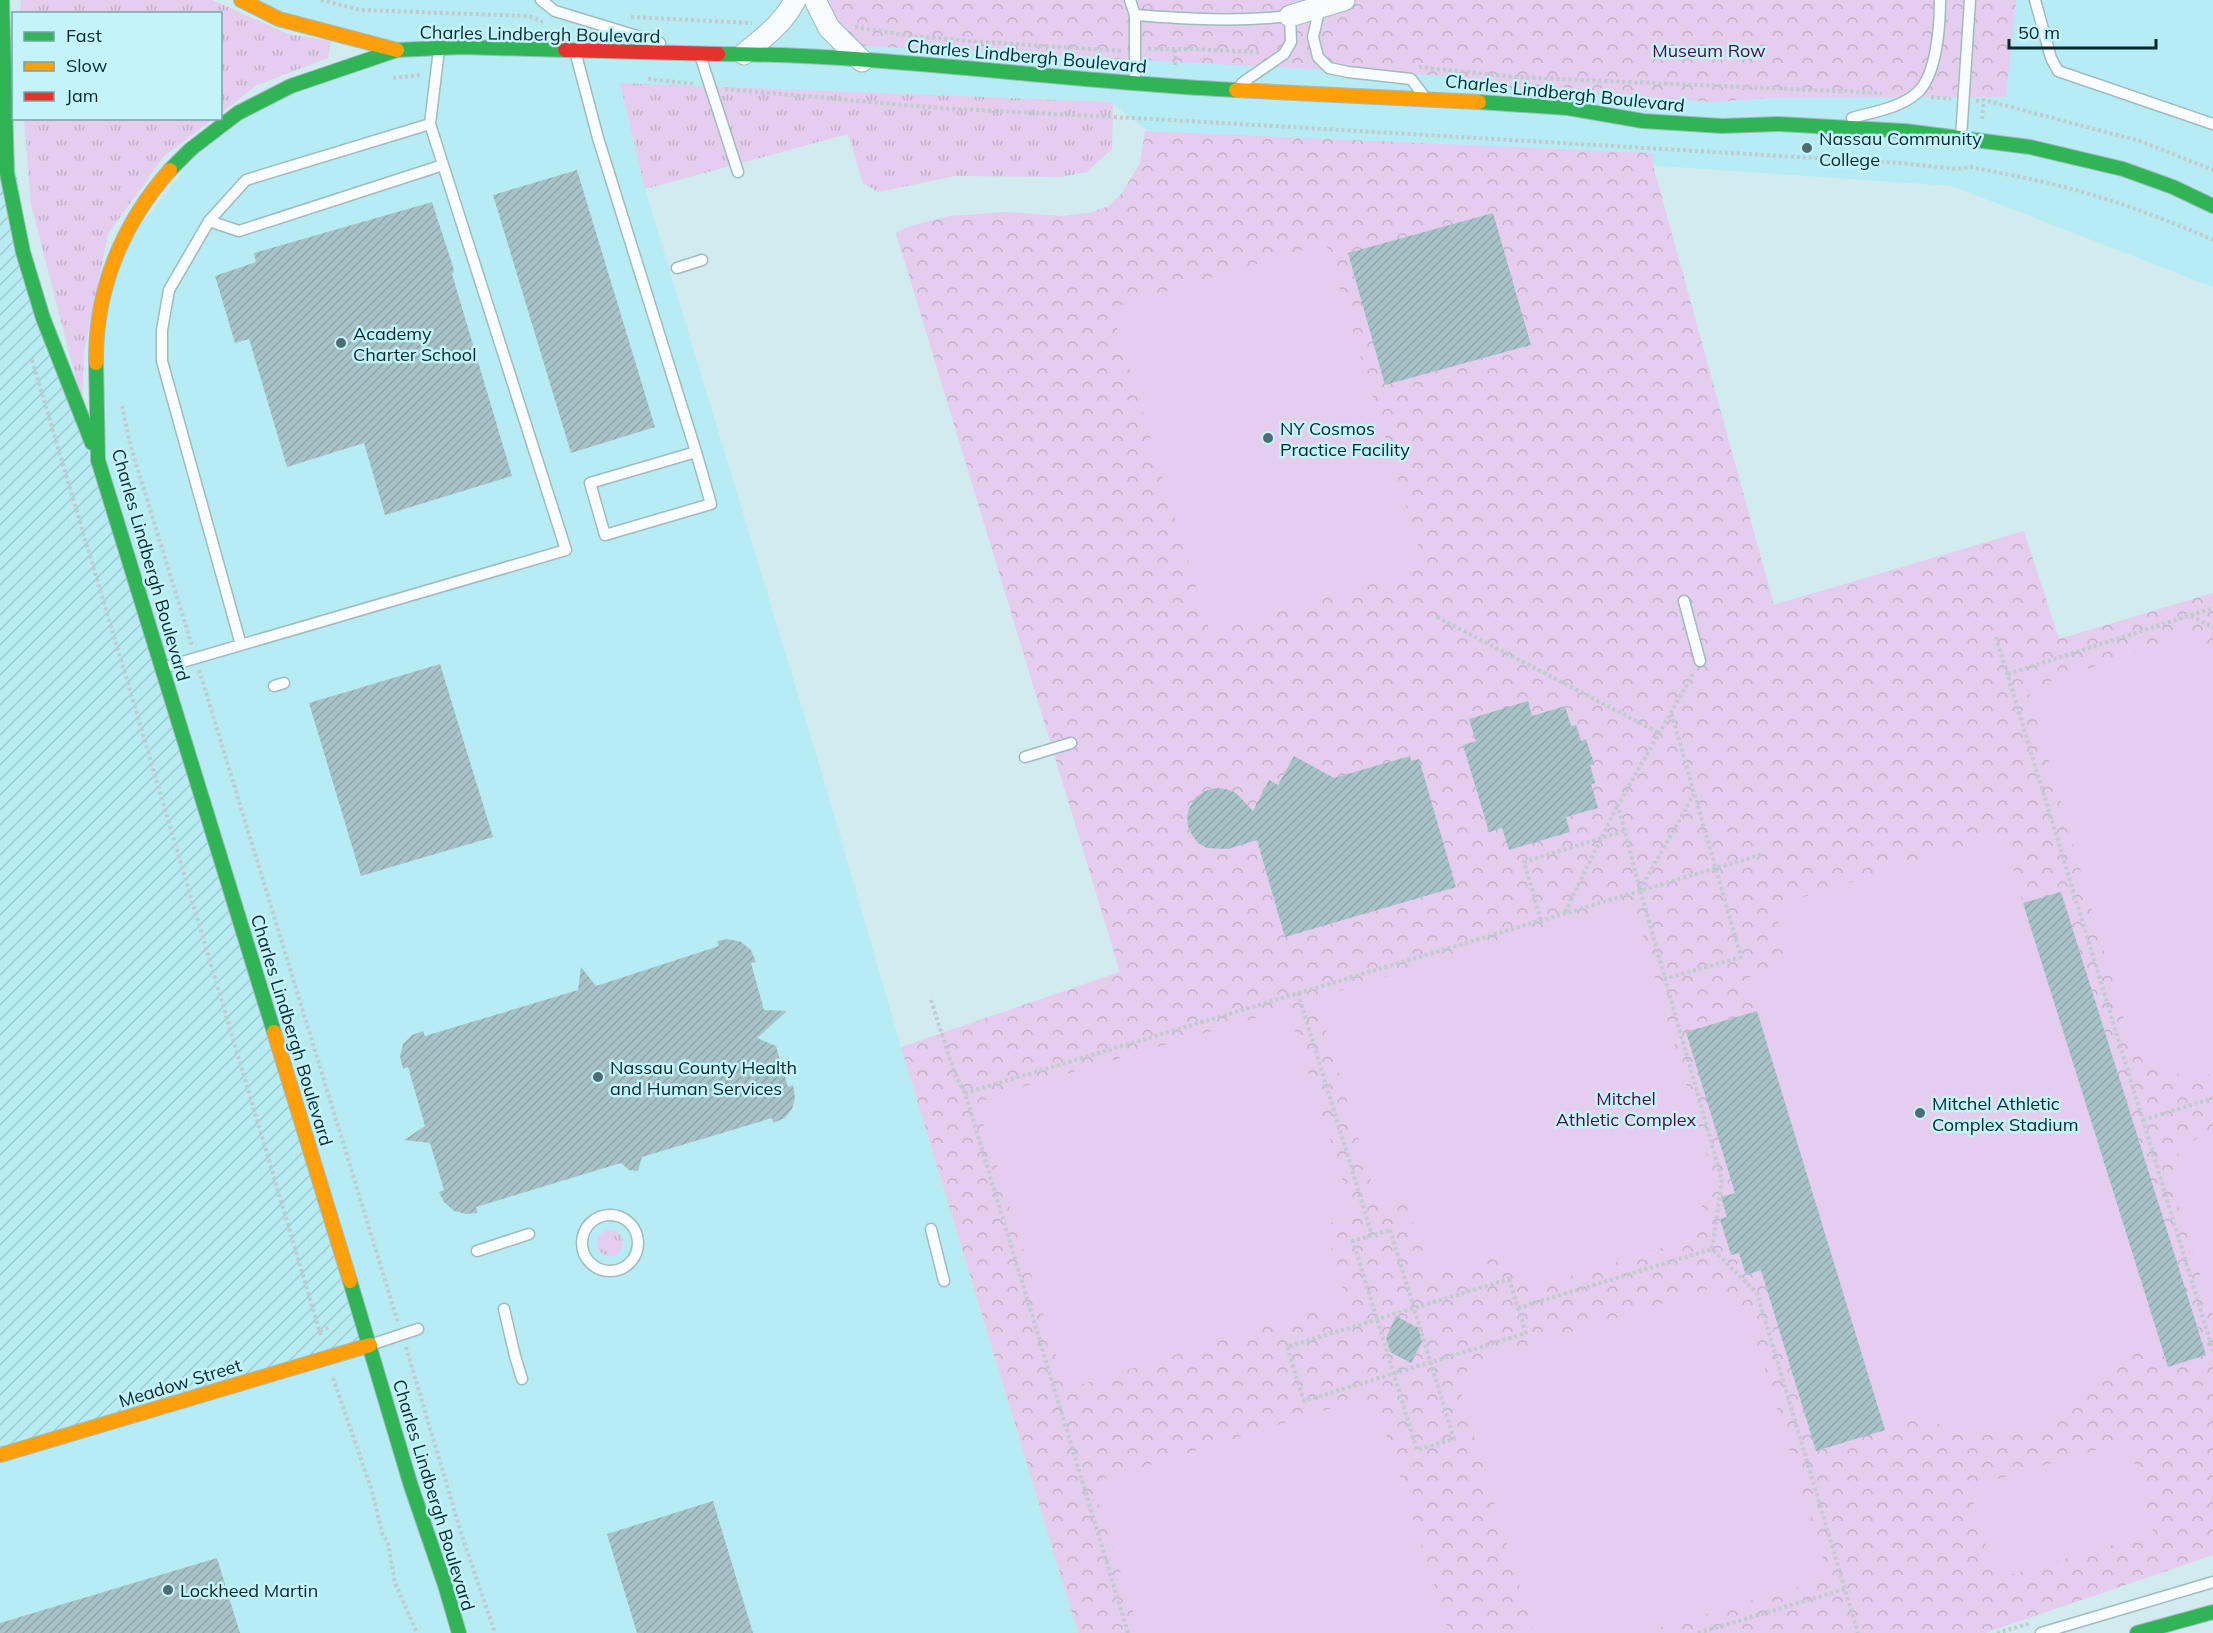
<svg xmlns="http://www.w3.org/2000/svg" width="2213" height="1633" viewBox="0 0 2213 1633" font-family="Mulish,sans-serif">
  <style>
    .built { fill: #b8ecf5 }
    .industrial { fill: url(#industrial-furrows) }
    .grass { fill: url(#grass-tufts) }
    .park { fill: url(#park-crowns) }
    .garden { fill: #e4cdee }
    .building { fill: url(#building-hatch) }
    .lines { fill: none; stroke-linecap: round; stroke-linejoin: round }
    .lane-casing { stroke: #9fbbbf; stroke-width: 13 }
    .street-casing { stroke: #9fbbbf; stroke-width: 23 }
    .fast-casing { stroke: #9fbbbf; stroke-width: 16 }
    .slow-casing { stroke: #9fbbbf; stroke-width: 16 }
    .jam-casing { stroke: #9fbbbf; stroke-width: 16 }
    .path { stroke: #c0cbcd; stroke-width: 4; stroke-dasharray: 3 3; stroke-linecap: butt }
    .lane { stroke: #f8fcfd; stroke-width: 10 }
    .street { stroke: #f8fcfd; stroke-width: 21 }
    .fast { stroke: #30b455; stroke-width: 14 }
    .slow { stroke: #ff9f0a; stroke-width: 14 }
    .jam { stroke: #e5322d; stroke-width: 14 }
    .poi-dot { fill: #4c6e72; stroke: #c4f3fc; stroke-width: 2 }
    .labels { text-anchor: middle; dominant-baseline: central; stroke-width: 5; stroke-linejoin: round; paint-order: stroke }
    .street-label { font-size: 18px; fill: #042a2f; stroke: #c4f3fc }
    .park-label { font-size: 18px; fill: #4b0d49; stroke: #c4f3fc }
    .poi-label { font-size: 18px; fill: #042a2f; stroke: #c4f3fc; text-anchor: start }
  </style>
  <defs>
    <pattern id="industrial-furrows" width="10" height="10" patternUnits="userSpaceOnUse" patternTransform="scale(1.5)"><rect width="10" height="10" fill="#b8ecf5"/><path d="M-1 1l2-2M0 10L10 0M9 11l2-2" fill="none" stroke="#9dcbd2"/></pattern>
    <pattern id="grass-tufts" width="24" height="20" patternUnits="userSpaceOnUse" patternTransform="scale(1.5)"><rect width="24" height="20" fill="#e4cdee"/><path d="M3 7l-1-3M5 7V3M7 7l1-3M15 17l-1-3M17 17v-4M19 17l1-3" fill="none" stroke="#c2b0cc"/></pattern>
    <pattern id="park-crowns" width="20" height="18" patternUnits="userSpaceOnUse" patternTransform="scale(1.5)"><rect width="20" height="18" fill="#e4cdee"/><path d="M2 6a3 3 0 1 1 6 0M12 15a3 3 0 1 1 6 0" fill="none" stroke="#c2b0cc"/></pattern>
    <pattern id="building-hatch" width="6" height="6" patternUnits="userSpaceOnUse" patternTransform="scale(1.5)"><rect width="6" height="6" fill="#a8c3c8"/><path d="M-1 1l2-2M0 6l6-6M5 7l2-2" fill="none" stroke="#8fa8ac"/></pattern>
  </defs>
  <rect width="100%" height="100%" fill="#d1ebef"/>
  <path class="built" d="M234,0H824L828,12L863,46L978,0H2213V287L1952,186L1148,131L1110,102L621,84L645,189L825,784L901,1047L1078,1633H0V1451L97,465L107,269L223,119L386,50Z"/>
  <path class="industrial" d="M0,0L11,137L32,270L364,1342L0,1451Z"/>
  <path class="grass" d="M21,0H212L288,34L331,41L328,58L257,85L221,113L220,14H20Z
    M620,83L1113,102L1112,149L1087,172L1061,177L955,176L878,192L863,183L848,134L645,189Z
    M24,119H213L164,156L108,234L84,352L82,403L31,204Z
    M597 1243a13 13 0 1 1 26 0a13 13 0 1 1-26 0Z"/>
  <path class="park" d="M824,0H2016L2006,97L1771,98L1713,102L1486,88L1448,76L863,46L828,12Z
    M1145,131L1653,153V165L1774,605L2024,531L2059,639L2213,593V1555L1985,1633H1078L901,1047L1120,972L896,233L911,226L949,216L1007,212L1061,216L1089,213L1109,206L1122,193L1140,163Z"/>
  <path class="garden" d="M1326,243L1425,568L1210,633L1111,308Z
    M2187,635L2213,648V1073L2199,1078L2158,1071L2130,1040L2028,689Z
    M2003,835L2023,903L2061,892L2206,1355L2168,1367L2161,1346L2117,1359L2096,1389L2062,1416L2027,1431L1984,1435L1943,1426L1923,1417L1816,1451L1761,1271L1746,1275L1739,1253L1731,1255L1720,1219L1727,1217L1721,1197L1735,1193L1686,1032L1757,1011L1747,978L1778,970L1787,953L1774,906Z
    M1620,904L1629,906L1637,915L1711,1170L1694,1238L1527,1289L1512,1253L1443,1273L1428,1265L1404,1198L1378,1204L1320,1010L1329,994Z
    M1276,1012L1291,1018L1354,1215L1324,1225L1343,1285L1334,1305L1067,1389L980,1113L983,1102L995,1095Z
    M2213,1128V1316L2173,1188L2179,1150Z
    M1718,1286L1746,1307L1829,1578L1640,1633H1534L1459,1387L1471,1363Z
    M1357,1400L1380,1413L1449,1633H1140L1092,1483Z
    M2128,1441L2154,1533L1996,1579L1969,1487Z"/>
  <path class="building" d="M577,170L655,427L571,453L493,195Z
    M432,202L454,270L452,274L512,476L385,515L364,443L287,467L249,339L235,343L215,276L256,262L254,253Z
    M1493,213L1531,345L1385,385L1348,253Z
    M440,664L493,837L361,876L309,703Z
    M1528,701L1532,716L1565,706L1571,726L1576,725L1581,741L1586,739L1594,764L1590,765L1595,783L1591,784L1598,808L1566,817L1570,832L1509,850L1502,828L1489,832L1463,745L1476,741L1469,719Z
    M1294,756L1334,778L1410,756L1411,761L1419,759L1456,887L1285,937L1257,840L1228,849L1207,848L1198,843L1192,835L1188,826L1187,816L1190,806L1196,797L1205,791L1216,788L1226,789L1236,793L1253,811L1269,780L1278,785Z
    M2061,892L2206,1355L2168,1367L2023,903Z
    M728,939L741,942L751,950L756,962L751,963L764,1010L787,1011L757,1038L776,1046L788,1087L793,1085L795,1098L792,1109L785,1118L773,1123L772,1118L642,1157L638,1171L629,1170L621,1163L476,1207L478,1213L466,1214L454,1211L444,1202L439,1192L444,1190L430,1143L404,1140L425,1126L408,1067L403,1069L400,1056L403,1044L412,1035L423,1031L425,1036L578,990L581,967L596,986L719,946L717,941Z
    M1757,1011L1885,1430L1816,1451L1761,1270L1746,1275L1739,1253L1731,1255L1720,1219L1727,1217L1721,1197L1735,1193L1686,1032Z
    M1396,1316L1418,1328L1422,1342L1411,1363L1390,1352L1386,1338Z
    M713,1501L753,1633H637L607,1534Z
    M217,1558L240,1633H0V1623Z"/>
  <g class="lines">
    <defs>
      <path id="lane" d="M541,0L555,11L660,43
        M1130,0L1135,15V83
        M2035,0L2051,58L2058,71L2213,124
        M1320,7L1313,37L1318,57L1329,68L1348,72L1411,79L1424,96
        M1135,15C1187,19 1237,22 1290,16L1291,42L1284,54L1242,83
        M575,51L598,138L696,452L711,504L605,535L590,483L696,452
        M700,55L738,172
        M1852,118C1873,112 1900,108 1917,93C1937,75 1940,25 1940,0
        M430,124L439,49
        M1961,138L1970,0
        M209,221L239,231L443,165
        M677,268L702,260
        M1684,601L1700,661
        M162,668C297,628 432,589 566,550L430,124L246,180L209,221L169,290L162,330V361L241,645
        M274,686L284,683
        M1025,757L1071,743
        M582 1243a28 28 0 1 1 56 0a28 28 0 1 1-56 0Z
        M931,1229L944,1281
        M477,1251L529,1234
        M504,1309L515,1356L522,1379
        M370,1345L418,1329
        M2041,1633L2213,1582"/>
      <path id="street" d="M815,0L829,28L862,61
        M1290,16L1344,0
        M744,54C764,37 783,24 795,0"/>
      <path id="fast" d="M2,0L7,173L23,252L43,318L92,443
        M718,54C891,54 1063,82 1236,90
        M1479,102L1568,108L1643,121L1722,126L1779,124L1905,131L2030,147L2123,169L2173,187L2213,206
        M170,170L191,149L238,113L291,86L397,50L462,47L565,50
        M96,363L98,460L274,1032
        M350,1281L411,1486L445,1585L459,1633
        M2137,1633L2213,1612"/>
      <path id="slow" d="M241,0L279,19L397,50
        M1236,90L1479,102
        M96,363C95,290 122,224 170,170
        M274,1032L350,1281
        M0,1455L370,1345"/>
      <path id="jam" d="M565,50L718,54"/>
    </defs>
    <use href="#lane" class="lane-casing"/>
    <use href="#street" class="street-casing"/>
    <use href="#fast" class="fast-casing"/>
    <use href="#slow" class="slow-casing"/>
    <use href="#jam" class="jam-casing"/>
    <path class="path" d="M321,0L361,10L529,16L543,22
      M631,17L752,23
      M855,27L912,36L969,41L1122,51
      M1148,49H1191L1260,52
      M1175,65V49
      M1419,67L1515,77L1882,93
      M393,78L422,75
      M648,79L694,84
      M725,89L939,108L1172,120L1900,163L1957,169L1971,167C1999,173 2028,178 2057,185C2110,199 2162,217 2213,240
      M1931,97L1951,99
      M1976,101L1984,100L2140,141L2213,170
      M1982,119L1984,100
      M32,360L321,1336
      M122,406L130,444L192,646
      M2191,616L2213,627
      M1437,617L1659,733
      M1996,637L2213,1351
      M199,670L398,1323
      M1693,674L1618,805L1640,890L1722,1180L1712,1249L1757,1293L1858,1633
      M2008,674L2213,608
      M1640,890L1694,794
      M1565,912L1617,806
      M1541,920L1524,862L1624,831
      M1664,979L1741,957L1671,712
      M1298,993L1372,1235
      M931,1000L955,1075L965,1093
      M2143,1120L2213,1098
      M1390,1230L1454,1439L1417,1450L1353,1241Z
      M1509,1279L1526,1333L1304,1401L1287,1347Z
      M1518,1308L1712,1249
      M320,1331L331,1327
      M406,1347L462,1536L495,1633
      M333,1378L372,1491L382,1533L388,1543L395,1583L417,1633
      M1128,1633L965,1093L1763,854
      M1698,1633L1845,1589
      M1997,1633L2031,1623"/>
    <use href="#lane" class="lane"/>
    <use href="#street" class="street"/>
    <use href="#fast" class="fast"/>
    <use href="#slow" class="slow"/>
    <use href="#jam" class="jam"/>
  </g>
  <g class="poi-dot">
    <circle cx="1807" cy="148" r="6"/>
    <circle cx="341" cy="343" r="6"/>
    <circle cx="1268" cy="438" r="6"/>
    <circle cx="598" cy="1077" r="6"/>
    <circle cx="1920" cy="1113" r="6"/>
    <circle cx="168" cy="1590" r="6"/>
  </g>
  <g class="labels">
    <g class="street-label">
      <text transform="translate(540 34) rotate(1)">Charles Lindbergh Boulevard</text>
      <text transform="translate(1027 56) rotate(5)">Charles Lindbergh Boulevard</text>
      <text transform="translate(1565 93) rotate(6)">Charles Lindbergh Boulevard</text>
      <text transform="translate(151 565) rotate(74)">Charles Lindbergh Boulevard</text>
      <text transform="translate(292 1030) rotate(73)">Charles Lindbergh Boulevard</text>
      <text transform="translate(180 1383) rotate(-17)">Meadow Street</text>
      <text transform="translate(434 1495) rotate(73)">Charles Lindbergh Boulevard</text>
    </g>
    <g class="park-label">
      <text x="1709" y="50">Museum Row</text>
      <text x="1626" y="1098">Mitchel<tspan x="1626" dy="21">Athletic Complex</tspan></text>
    </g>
    <g class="poi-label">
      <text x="1819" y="138">Nassau Community<tspan x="1819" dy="21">College</tspan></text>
      <text x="353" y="333">Academy<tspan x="353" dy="21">Charter School</tspan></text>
      <text x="1280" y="428">NY Cosmos<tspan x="1280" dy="21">Practice Facility</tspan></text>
      <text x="610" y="1067">Nassau County Health<tspan x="610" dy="21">and Human Services</tspan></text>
      <text x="1932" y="1103">Mitchel Athletic<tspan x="1932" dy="21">Complex Stadium</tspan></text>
      <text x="180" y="1590">Lockheed Martin</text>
    </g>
  </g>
  <rect x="12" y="12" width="210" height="108" fill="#c4f3fc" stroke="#77a3aa" stroke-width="1.5"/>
  <rect x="24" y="32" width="30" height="9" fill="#30b455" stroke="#77a3aa" stroke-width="1.5"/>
  <text x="66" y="42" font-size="18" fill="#042a2f">Fast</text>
  <rect x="24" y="62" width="30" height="9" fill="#ff9f0a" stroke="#77a3aa" stroke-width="1.5"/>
  <text x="66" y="72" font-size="18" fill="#042a2f">Slow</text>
  <rect x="24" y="92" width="30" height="9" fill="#e5322d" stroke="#77a3aa" stroke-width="1.5"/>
  <text x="66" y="102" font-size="18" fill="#042a2f">Jam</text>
  <path d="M2009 39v9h147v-9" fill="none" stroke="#042a2f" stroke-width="3"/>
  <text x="2018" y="39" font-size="18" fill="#042a2f" stroke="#c4f3fc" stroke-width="4.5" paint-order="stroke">50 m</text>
</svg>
